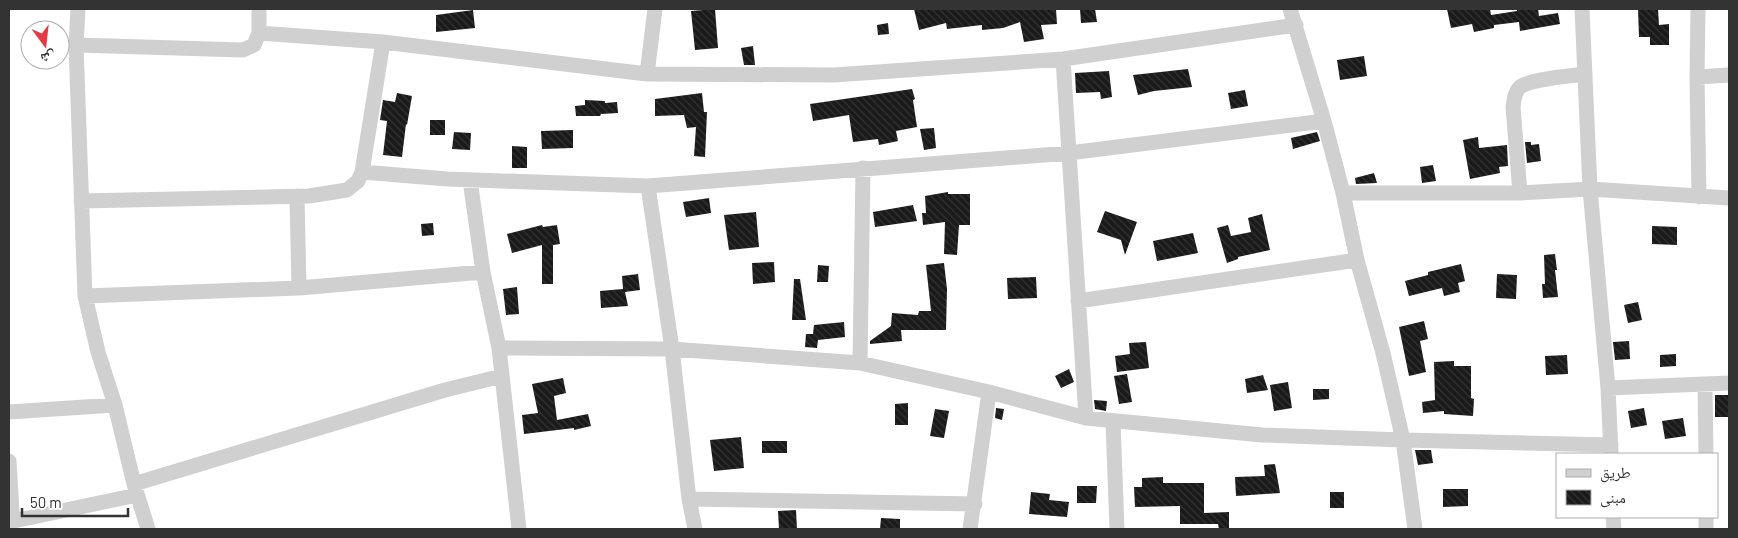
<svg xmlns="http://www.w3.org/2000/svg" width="1738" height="538" viewBox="0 0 1738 538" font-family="Barlow,'Noto Naskh Arabic',sans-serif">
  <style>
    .building { fill: url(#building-back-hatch) }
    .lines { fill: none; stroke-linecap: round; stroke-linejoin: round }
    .street { stroke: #d0d0d0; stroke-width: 15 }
  </style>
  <defs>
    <pattern id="building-back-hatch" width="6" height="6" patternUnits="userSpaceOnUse" patternTransform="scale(1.25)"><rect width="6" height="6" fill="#1a1a1a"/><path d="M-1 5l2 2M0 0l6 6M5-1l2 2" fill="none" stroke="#333"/></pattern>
  </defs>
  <rect width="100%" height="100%" fill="#fff"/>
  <path class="building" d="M715,9L718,48L695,50L691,11Z
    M914,9H1056L1057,24L1041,25L1044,39L1024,42L1020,22L1003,28L982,30V25L947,29L946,23L919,30Z
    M1080,9H1095L1097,22L1081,23Z
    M1447,9H1490L1491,15L1517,11V9H1538L1539,16L1558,13L1560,24L1520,31L1519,22L1494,25V28L1474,32L1472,24L1451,28Z
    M1638,9H1658L1659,25L1669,24V45H1650V37H1639Z
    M473,10L475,28L436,32V15Z
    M888,23L889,34L878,35L877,25Z
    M753,46L755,65H744L741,48Z
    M1364,56L1367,76L1340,80L1337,60Z
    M1188,69L1192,87L1154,91L1138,95L1133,75Z
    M1109,71L1112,97L1101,99L1100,92L1076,93L1075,73Z
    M912,89L915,99L913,100L917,127L896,131L898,141L879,145L878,139L853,142L849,115L813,121L810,104Z
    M1245,90L1248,106L1231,109L1228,93Z
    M397,93L412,96L407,125L406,124L402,157L383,155L387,121L380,120L383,100L395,102Z
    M702,93L704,112H707L705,157L694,156L696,127L687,128L684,115L655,116V99Z
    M585,100L605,101V103L617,102L618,113L601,114L600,116H576L575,106L585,105Z
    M430,120H445V135H430Z
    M934,128L936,148L924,150L920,129Z
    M573,130V148L542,149L541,131Z
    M454,132L471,133L470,150L452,149Z
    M1317,132L1320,141L1293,149L1291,138Z
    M1478,137L1479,148L1507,145L1508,166L1499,167L1500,173L1470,179L1463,140Z
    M1525,142H1531V145L1539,144L1541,161L1527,163Z
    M512,146L527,147V168H512Z
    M1433,165L1436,181L1422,183L1420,167Z
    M1374,173L1377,183L1356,184L1355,178Z
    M948,192V194H970V225H959L957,255L944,254L945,222L923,225L922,213H926L925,196Z
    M709,198L711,213L686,217L683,202Z
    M913,205L917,221L875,227L873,212Z
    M1105,211L1137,222L1125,255L1121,240L1097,232Z
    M756,212L759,247L729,250L724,215Z
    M1262,214L1270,250L1238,257V259L1227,263L1217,228L1228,225L1231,236L1251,232L1248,218Z
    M433,223L434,235L422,236L421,224Z
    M542,225L543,227L557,225L560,244L553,245V284H542V245L512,253L507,234Z
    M1652,226L1677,227V245L1652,244Z
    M1193,233L1198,253L1157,261L1153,241Z
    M1555,254L1557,270H1555L1558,297L1543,298L1542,284H1545L1544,255Z
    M774,262L775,282L753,284L752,263Z
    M944,263L947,289L946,330H901L902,341L870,344V341L891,326L892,313L918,315L919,311H931L926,265Z
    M1461,264L1465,281L1458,283L1460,292L1444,296L1442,288L1409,296L1405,281L1428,275V272Z
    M818,265L829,266L828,282H817Z
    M638,274L640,290L625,292L628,306L601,308L600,291L623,289L622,276Z
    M1497,274L1517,275L1516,299L1496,298Z
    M1036,277L1037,298L1008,299L1007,278Z
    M794,279H800L806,320H792Z
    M517,287L519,314L506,315L503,289Z
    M1638,302L1642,320L1628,323L1624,305Z
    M1424,321L1428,339L1420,341L1426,372L1409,376L1399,327Z
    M844,322L845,337L818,340L817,348L805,347L806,334H813L814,325Z
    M1629,341L1630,359L1615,360L1613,342Z
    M1146,342L1149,368L1117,372L1115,356L1130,354L1129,343Z
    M1676,354V366L1660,367V355Z
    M1567,355L1568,374L1546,375L1545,356Z
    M1454,361V366H1471V398L1474,399L1473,416L1444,414V411L1423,413L1422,402L1435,400L1434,362Z
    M1069,369L1074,382L1061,388L1055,376Z
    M1127,374L1132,402L1119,404L1114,376Z
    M1263,375L1268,390L1247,393L1245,379Z
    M563,378L566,393L554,396L557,420L588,414L591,426L574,430V428L524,434L522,415L538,413L532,384Z
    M1288,382L1292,408L1274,411L1270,385Z
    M1313,389H1329V399L1313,400Z
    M1715,395H1728V417H1715Z
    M1094,400L1107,401L1106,411L1095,409Z
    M908,403V425H895V404Z
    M996,408L1004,409L1002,420L995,418Z
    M1644,408L1647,425L1631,428L1628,411Z
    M935,409L949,411L944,438L930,436Z
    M1683,418L1686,436L1665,439L1662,421Z
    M741,437L744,468L714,471L710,440Z
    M762,441H787V453H762Z
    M1415,450H1431L1433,463L1418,465Z
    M1275,464L1280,493L1236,496L1235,477L1265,476L1264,465Z
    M1163,477V483H1204V513L1229,512V529H1219L1218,524H1180V506L1135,507L1134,487H1142V478Z
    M1077,486H1097L1096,503H1077Z
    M1443,489H1468V506L1443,507Z
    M1031,492L1050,494L1049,500L1069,502L1067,517L1029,514Z
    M1330,492H1344V508H1330Z
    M796,510L797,529H779L778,511Z
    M881,518L900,519V529H880Z"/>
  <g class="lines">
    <path class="street" d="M78,9L76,45L85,296L98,352L115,405L134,484L148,529
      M259,9V33L383,42L647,74L834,75L1063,59L1296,25
      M1290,9L1324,121L1343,193L1357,260L1383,353L1403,440L1415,529
      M1582,9L1590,189L1608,388L1611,454
      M1698,9L1697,77L1699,197
      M76,45L243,50L254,45L259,33
      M1063,59L1086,418
      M647,74L655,9
      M1697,77L1729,75
      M362,172L383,42
      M470,180L483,272L499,348L519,529
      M648,186L672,349L689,499L695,529
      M1343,193H1520L1590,189L1729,198
      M1520,193L1513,107C1514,101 1514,93 1519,88C1528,79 1571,76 1585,74
      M297,196L299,288
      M81,201L309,196L347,190L358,181L362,172L447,179L648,186L1069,153L1324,121
      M85,296L299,288L483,272
      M1078,301L1357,260
      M499,348L672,349L860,363L989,392L1086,418L1262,435L1403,440L1611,445
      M860,363L863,168
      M1705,385L1706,454
      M1608,388L1729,383
      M9,412L115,405
      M1113,422L1117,529
      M9,461L13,529
      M134,484L445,390L502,376
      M689,499L975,504
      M1613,517L1614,529
      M1706,517V529
      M9,522L137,495
      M970,529L989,392"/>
  </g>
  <rect width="1738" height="538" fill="none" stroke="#333333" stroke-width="20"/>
  <rect x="1556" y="453" width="162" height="65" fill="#ffffff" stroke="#adadad"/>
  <rect x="1566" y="469" width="25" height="8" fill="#d0d0d0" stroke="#adadad"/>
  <text x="1600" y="478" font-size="15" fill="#333333">طريق</text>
  <rect x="1566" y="490" width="25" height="15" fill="url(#building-back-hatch)" stroke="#adadad"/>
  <text x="1600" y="503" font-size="15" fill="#333333">مبنى</text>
  <g transform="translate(45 45) rotate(165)"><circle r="24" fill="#ffffff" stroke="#adadad"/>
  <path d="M0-4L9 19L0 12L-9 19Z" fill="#e63946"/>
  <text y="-8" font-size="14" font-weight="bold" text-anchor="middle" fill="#333333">ش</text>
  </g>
  <path d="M22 508v8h106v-8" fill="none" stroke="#333333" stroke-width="2.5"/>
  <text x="30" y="508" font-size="15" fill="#333333" stroke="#ffffff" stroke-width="4" paint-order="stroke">50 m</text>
</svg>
